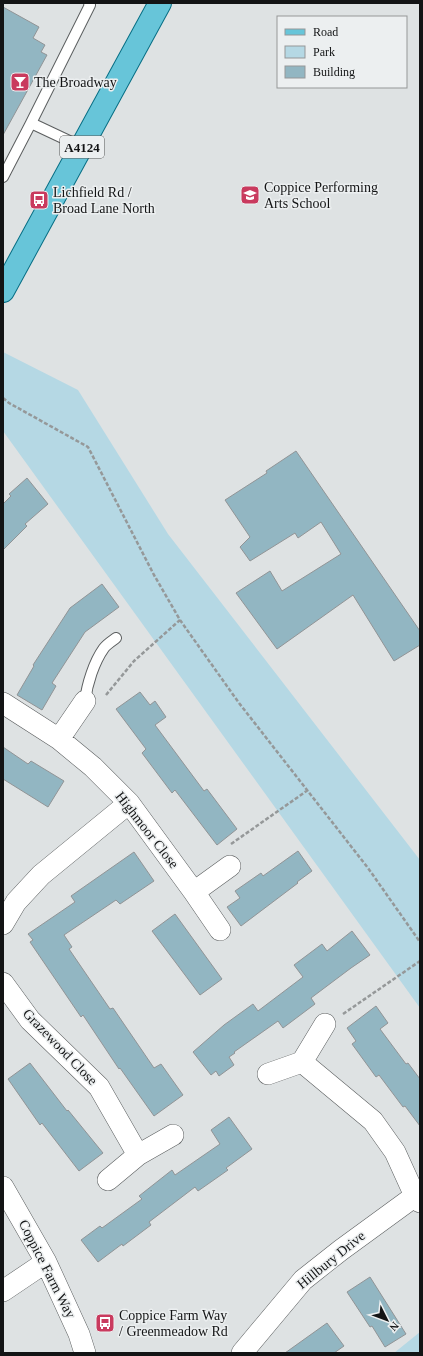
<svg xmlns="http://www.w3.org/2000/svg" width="423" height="1356" viewBox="0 0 423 1356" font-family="'Times New Roman',serif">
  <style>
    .green { fill: #b5d8e4 }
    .building { fill: #92b6c2; stroke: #919496 }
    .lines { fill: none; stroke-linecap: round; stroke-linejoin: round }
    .service-casing { stroke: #5b5e5f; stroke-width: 12 }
    .minor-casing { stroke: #5b5e5f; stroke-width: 22 }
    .primary-casing { stroke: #076e84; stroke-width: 24 }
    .path { stroke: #959899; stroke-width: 2.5; stroke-dasharray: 4 2; stroke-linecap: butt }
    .service { stroke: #fff; stroke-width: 10 }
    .minor { stroke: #fff; stroke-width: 21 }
    .primary { stroke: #67c5d9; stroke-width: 22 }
    .labels { text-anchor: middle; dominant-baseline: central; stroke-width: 3; stroke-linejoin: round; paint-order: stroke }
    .shield { fill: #eceff0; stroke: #545657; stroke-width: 1 }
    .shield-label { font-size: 13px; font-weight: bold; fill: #131415 }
    .poi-label { font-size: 14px; fill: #131415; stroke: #eceff0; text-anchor: start }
    .street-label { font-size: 14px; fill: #131415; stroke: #eceff0 }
  </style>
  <rect width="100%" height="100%" fill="#dee2e3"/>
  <path class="green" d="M3,352L78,390L168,534L420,860V1008L3,431Z
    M420,1332V1353H394Z"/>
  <path class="building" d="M3,7L39,27L33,38L45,45L41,52L47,55L3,135Z
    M296,451L420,631V645L394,661L353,595L277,649L236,593L270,571L282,591L341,554L321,522L298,538L295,533L250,561L240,547L250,537L225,500L267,473L266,471Z
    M27,478L48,504L25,524L27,526L3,550V504L11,496L9,494Z
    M102,584L119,607L85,632L52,683L56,686L42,710L17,695L34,666L33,665L70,608Z
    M140,692L150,705L155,701L166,717L155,725L204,791L207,789L237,829L217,845L175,790L172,793L142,753L146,749L116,709Z
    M3,747L28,764L31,761L64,781L48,807L3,779Z
    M298,851L312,871L297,882L298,883L241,926L227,907L240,898L235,891L261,873L263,876Z
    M134,852L154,881L120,904L116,900L64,935L72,947L69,949L110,1009L113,1008L154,1068L161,1064L183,1095L154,1116L120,1068L119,1069L83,1015L81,1017L30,942L33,940L28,934L75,902L71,896Z
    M175,914L222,979L200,995L152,931Z
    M352,931L370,955L351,968L311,998L315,1004L283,1028L278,1021L234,1052L235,1053L229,1057L234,1065L219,1076L216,1071L211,1075L193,1052L224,1025L253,1004L258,1011L303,977L294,965L322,944L327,951Z
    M376,1006L388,1023L380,1029L406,1064L408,1063L420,1079V1126L405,1106L403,1107L379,1075L376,1077L352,1044L356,1041L347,1028Z
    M30,1063L67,1111L68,1110L103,1153L79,1171L42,1123L40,1125L8,1079Z
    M229,1117L252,1149L226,1168L228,1170L198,1191L195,1187L149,1222L151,1225L123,1246L122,1244L98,1262L81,1240L100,1226L102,1228L142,1199L139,1196L172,1170L175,1175L220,1144L211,1130Z
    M370,1277L406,1334L385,1347L372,1326L370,1327L347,1292Z
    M327,1323L344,1346L334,1353H285Z"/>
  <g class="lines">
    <defs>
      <path id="service" d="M31,123L90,5L89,3
        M3,177L31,123L82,147
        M85,701C87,684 94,662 104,648C107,644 112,641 116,638"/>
      <path id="minor" d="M3,703L59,739L85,701
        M59,739L93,767L129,803L194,892L220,930
        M194,892L230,866
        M3,924L16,902L41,875L129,803
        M3,983L30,1020L99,1087L138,1155
        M302,1062L373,1121L395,1152L415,1196L420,1202
        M268,1074L302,1062L325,1024
        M108,1180L138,1155L173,1135
        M3,1187L46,1262L79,1334L85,1353
        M3,1291L46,1262
        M242,1353L303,1280L341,1250L415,1196"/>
      <path id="primary" d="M3,291L160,3"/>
    </defs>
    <use href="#service" class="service-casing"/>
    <use href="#minor" class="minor-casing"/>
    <use href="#primary" class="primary-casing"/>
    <path class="path" d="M3,398L9,403L88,447L154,575L180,620L239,703L368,868L420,942
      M106,695L134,661L180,620
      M231,844L308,790
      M343,1014L420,961"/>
    <use href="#service" class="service"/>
    <use href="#minor" class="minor"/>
    <use href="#primary" class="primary"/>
  </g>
  <defs>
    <symbol id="bar-square" viewBox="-11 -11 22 22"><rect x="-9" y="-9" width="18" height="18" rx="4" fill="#c93a5e" stroke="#eceff0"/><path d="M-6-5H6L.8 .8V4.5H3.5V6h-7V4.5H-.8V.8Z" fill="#fff"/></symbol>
    <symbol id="school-square" viewBox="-11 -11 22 22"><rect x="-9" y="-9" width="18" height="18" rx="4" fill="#c93a5e" stroke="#eceff0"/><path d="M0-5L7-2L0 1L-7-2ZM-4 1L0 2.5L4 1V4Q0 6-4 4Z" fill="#fff"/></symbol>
    <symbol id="bus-square" viewBox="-11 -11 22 22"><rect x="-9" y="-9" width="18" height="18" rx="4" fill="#c93a5e" stroke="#eceff0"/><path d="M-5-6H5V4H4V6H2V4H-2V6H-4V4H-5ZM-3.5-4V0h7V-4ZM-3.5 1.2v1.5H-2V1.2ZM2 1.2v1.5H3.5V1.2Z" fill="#fff"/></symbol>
  </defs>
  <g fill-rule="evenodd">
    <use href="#bar-square" x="9" y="71" width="22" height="22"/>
    <use href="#school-square" x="239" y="184" width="22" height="22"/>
    <use href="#bus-square" x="28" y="189" width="22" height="22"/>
    <use href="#bus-square" x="94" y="1312" width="22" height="22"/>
  </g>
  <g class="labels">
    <rect class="shield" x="60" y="136" width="44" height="22" rx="3"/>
    <g class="shield-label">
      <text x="82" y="147">A4124</text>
    </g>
    <g class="poi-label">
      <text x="34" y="82">The Broadway</text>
      <text x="264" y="187">Coppice Performing<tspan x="264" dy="16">Arts School</tspan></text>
      <text x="53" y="192">Lichfield Rd /<tspan x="53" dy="16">Broad Lane North</tspan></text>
      <text x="119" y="1315">Coppice Farm Way<tspan x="119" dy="16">/ Greenmeadow Rd</tspan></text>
    </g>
    <g class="street-label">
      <text transform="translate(147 830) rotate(52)">Highmoor Close</text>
      <text transform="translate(60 1047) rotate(46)">Grazewood Close</text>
      <text transform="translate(331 1260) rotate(-39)">Hillbury Drive</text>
      <text transform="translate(47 1269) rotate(63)">Coppice Farm Way</text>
    </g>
  </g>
  <rect width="423" height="1356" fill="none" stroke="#131415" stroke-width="8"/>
  <rect x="277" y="16" width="130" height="72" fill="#eceff0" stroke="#959798"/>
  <rect x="285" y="29" width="20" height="6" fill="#67c5d9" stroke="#959798"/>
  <text x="313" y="36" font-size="12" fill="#131415">Road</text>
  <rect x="285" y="46" width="20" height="12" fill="#b5d8e4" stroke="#959798"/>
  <text x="313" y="56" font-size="12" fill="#131415">Park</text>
  <rect x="285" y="66" width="20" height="12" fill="#92b6c2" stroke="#959798"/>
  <text x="313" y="76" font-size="12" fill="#131415">Building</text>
  <g transform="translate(387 1320) rotate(132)" stroke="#eceff0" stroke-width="3" paint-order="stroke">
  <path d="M0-3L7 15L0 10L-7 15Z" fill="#131415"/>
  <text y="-6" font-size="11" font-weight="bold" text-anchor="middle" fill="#131415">N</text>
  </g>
</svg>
